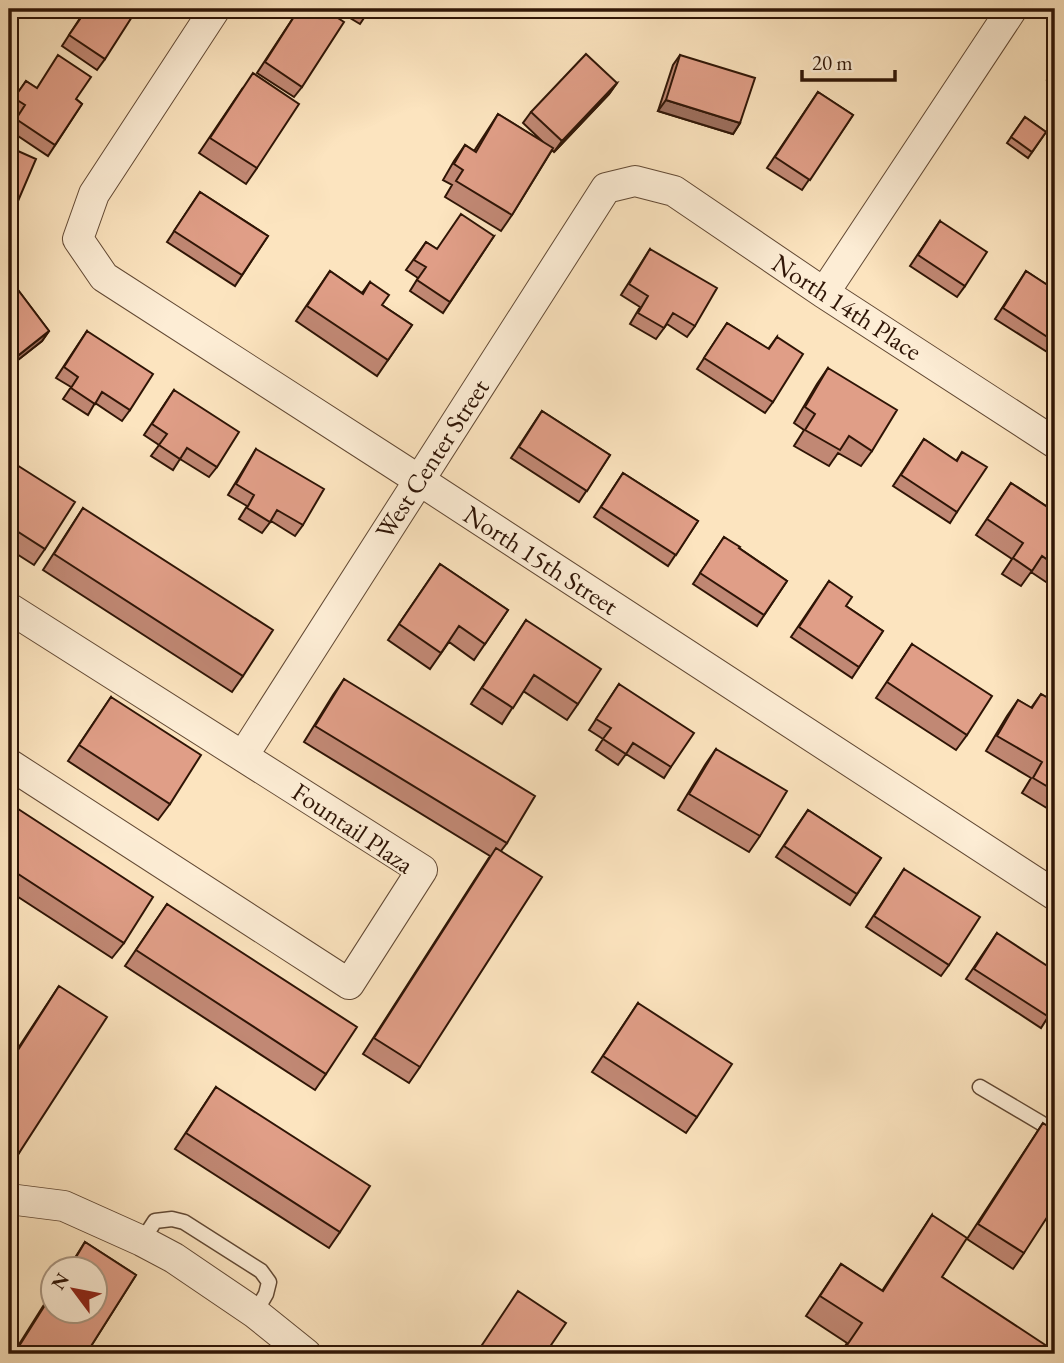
<svg xmlns="http://www.w3.org/2000/svg" width="1064" height="1363" viewBox="0 0 1064 1363" font-family="'EB Garamond',serif">
  <style>
    .lines { fill: none; stroke-linecap: round; stroke-linejoin: round }
    .lane-casing { stroke: #624934; stroke-width: 17 }
    .street-casing { stroke: #624934; stroke-width: 32 }
    .lane { stroke: #fdedd5; stroke-width: 14 }
    .street { stroke: #fdedd5; stroke-width: 30 }
    .wall { fill: #c18874; stroke: #2f1506; stroke-width: 2 }
    .shaded-wall { fill: #9d6f5e; stroke: #2f1506; stroke-width: 2 }
    .building { fill: #e09e87; stroke: #2f1506; stroke-width: 2 }
    .labels { text-anchor: middle; dominant-baseline: central; stroke-width: 5; stroke-linejoin: round; paint-order: stroke }
    .street-label { font-size: 26px; fill: #2f1506; stroke: #fdedd5 }
  </style>
  <rect width="100%" height="100%" fill="#fce4bf"/>
  <filter id="stains"><feTurbulence type="fractalNoise" baseFrequency=".00286" numOctaves="4"/><feColorMatrix values="0 0 0 0 .2 0 0 0 0 .09 0 0 0 0 .02 0 0 0 .5 -.17"/></filter>
  <radialGradient id="worn" r=".72"><stop offset=".6" stop-color="#630" stop-opacity="0"/><stop offset="1" stop-color="#630" stop-opacity=".3"/></radialGradient>
  <g class="lines">
    <defs>
      <path id="lane" d="M980,1087L1041,1123L1055,1135
        M142,1241L155,1221L172,1219L184,1222L261,1271L269,1282L266,1294L255,1313"/>
      <path id="street" d="M215,9L94,194L78,239L104,277L419,480L1055,895
        M824,293L1012,9
        M9,608L422,870L349,984L9,764
        M243,756L606,188L635,181L674,191L824,293L1055,443
        M9,1199L64,1206L142,1241L174,1258L255,1313L306,1354"/>
    </defs>
    <use href="#lane" class="lane-casing"/>
    <use href="#street" class="street-casing"/>
    <use href="#lane" class="lane"/>
    <use href="#street" class="street"/>
  </g>
  <path class="wall" d="M86,9L105,59L97,70L62,46Z
    M299,9L302,87L294,97L257,73Z
    M335,9H370L360,24Z
    M680,55L740,123L733,134L658,111L673,65Z
    M1055,67V85L1047,80Z
    M26,81L36,88L76,99L82,104L48,156L9,130L17,116L9,110V106Z
    M617,83L609,94L554,152L552,150L512,215L501,231L445,197L452,185L443,180L454,161L465,145L474,151L498,114L543,142L523,123L531,112Z
    M242,89L257,168L246,184L199,153Z
    M818,92L853,115L802,190L767,168Z
    M1025,117L1046,132L1028,158L1007,143Z
    M200,192L268,236L235,286L167,242Z
    M940,221L965,286L957,297L910,266Z
    M494,236L443,313L410,291L418,278L406,270L426,242L437,249Z
    M650,249L695,326L687,337L667,324L656,339L630,324L640,307L621,295Z
    M330,271L362,293L370,282L382,305L412,325L377,376L296,321Z
    M1026,271L1055,290V357L995,319Z
    M9,278L49,331L42,341L9,367Z
    M727,323L768,349L777,337L773,402L765,413L697,369Z
    M87,331L130,410L122,421L95,403L88,415L63,399L71,387L56,378Z
    M828,368L872,451L861,466L838,453L829,466L794,446L804,430L794,423L817,384Z
    M174,390L217,467L209,477L180,459L173,470L151,456L159,445L144,435Z
    M542,411L610,455L579,502L511,458Z
    M924,439L956,461L962,452L957,512L950,523L893,486Z
    M256,449L303,525L295,536L271,521L262,533L239,519L247,506L228,495Z
    M9,460L45,549L34,565L9,549Z
    M623,473L698,521L668,566L594,517Z
    M1011,483L1055,512V588L1031,572L1021,586L1002,574L1012,559L976,535Z
    M83,508L243,676L232,692L43,570Z
    M724,537L739,548L787,581L757,626L693,584Z
    M440,564L508,610L474,660L449,642L430,669L388,640Z
    M829,581L846,606L883,631L852,678L791,637Z
    M526,620L578,704L567,720L523,691L502,724L471,704Z
    M912,644L967,735L956,750L876,698Z
    M344,679L507,843L501,851L420,1067L409,1083L363,1054L490,856L304,742L333,695Z
    M619,684L671,767L664,778L626,754L618,765L596,750L603,739L589,730Z
    M1041,694L1055,702V802L1050,810L1022,793L1031,778L986,751L1007,716L1018,700L1031,708Z
    M111,697L170,804L158,820L68,761Z
    M716,749L760,836L749,852L678,810L705,765Z
    M9,803L124,943L112,958L9,891Z
    M808,810L881,858L850,905L776,857Z
    M904,869L949,965L941,976L866,927Z
    M167,904L326,1074L315,1090L125,966Z
    M997,933L1055,1006L1041,1028L966,979Z
    M59,986L19,1153L9,1168V1062Z
    M638,1003L697,1117L686,1133L592,1072Z
    M216,1087L340,1232L329,1248L175,1149Z
    M1043,1123L1024,1253L1013,1269L967,1239Z
    M932,1215L942,1277L1051,1354H840L847,1343L806,1316L841,1264L882,1291Z
    M85,1242L136,1275L86,1354H13L52,1292V1311H94V1269H68Z"/>
  <path class="shaded-wall" d="M617,83L609,94L554,152L562,141Z
    M666,100L740,123L733,134L658,111Z
    M49,331L42,341L9,367L15,358Z"/>
  <path class="building" d="M87,9H137L105,59L69,35Z
    M299,9H324L344,22L302,87L265,62Z
    M361,9H370L368,13Z
    M586,54L617,83L562,141L531,112Z
    M58,55L91,77L76,99L82,104L55,145L16,119L25,105L14,98L26,81L37,88Z
    M680,55L755,78L740,123L666,100Z
    M253,73L299,104L257,168L210,138Z
    M818,92L853,115L810,180L775,157Z
    M498,114L553,148L512,215L456,181L463,170L454,164L465,145L476,152Z
    M1025,117L1046,132L1032,152L1011,137Z
    M9,147L36,159L9,222Z
    M200,192L268,236L242,275L174,231Z
    M461,214L494,236L450,302L417,280L426,267L414,260L426,242L437,249Z
    M940,221L987,252L965,286L918,255Z
    M650,249L717,288L695,326L673,313L664,328L638,313L648,296L629,284Z
    M330,271L363,294L370,282L389,295L382,305L412,325L388,360L307,306Z
    M1026,271L1055,290V342L1003,308Z
    M9,278L49,331L15,358L9,350Z
    M727,323L769,349L777,337L803,354L773,402L704,358Z
    M87,331L153,374L130,410L102,392L95,404L71,388L78,377L64,367Z
    M828,368L897,410L872,451L849,436L840,450L805,430L815,414L805,407Z
    M174,390L239,432L217,467L187,448L180,459L159,445L167,434L152,424Z
    M542,411L610,455L587,491L519,447Z
    M924,439L957,461L962,452L987,467L957,512L901,475Z
    M256,449L324,489L303,525L277,510L270,522L247,508L254,495L236,484Z
    M9,460L75,502L45,549L9,526Z
    M623,473L698,521L676,555L601,507Z
    M1011,483L1055,512V565L1042,556L1032,571L1013,558L1023,543L987,519Z
    M83,508L273,630L243,676L54,554Z
    M724,537L740,547L739,548L787,581L764,615L700,573Z
    M440,564L508,610L485,644L459,626L441,653L399,624Z
    M829,581L852,597L846,606L883,631L859,667L799,627Z
    M526,620L601,669L578,704L534,675L513,708L482,688Z
    M912,644L992,696L967,735L887,682Z
    M344,679L535,796L507,843L315,726Z
    M619,684L694,733L671,767L633,743L626,754L603,739L611,728L596,719Z
    M1041,694L1055,702V791L1033,778L1042,762L997,736L1018,700L1032,708Z
    M111,697L201,755L170,804L79,745Z
    M716,749L787,791L760,836L689,794Z
    M9,803L153,897L124,943L9,868Z
    M808,810L881,858L857,894L784,846Z
    M496,848L542,877L420,1067L374,1038Z
    M904,869L980,917L949,965L874,916Z
    M167,904L357,1027L326,1074L136,950Z
    M997,933L1055,971V1006L1049,1017L974,969Z
    M59,986L107,1017L19,1153L9,1146V1064Z
    M638,1003L732,1064L697,1117L603,1056Z
    M216,1087L370,1186L340,1232L186,1133Z
    M1043,1123L1055,1131V1205L1024,1253L978,1224Z
    M932,1215L967,1238L942,1277L1053,1350L1051,1354H841L862,1323L820,1296L841,1264L883,1291Z
    M85,1242L136,1275L86,1354H21L16,1351L52,1294V1311H94V1269H69Z
    M518,1291L566,1323L545,1354H476Z
    M249,1348L259,1354H245Z"/>
  <g class="labels">
    <g class="street-label">
      <text transform="translate(847 307) rotate(33)">North 14th Place</text>
      <text transform="translate(432 459) rotate(-57)">West Center Street</text>
      <text transform="translate(541 560) rotate(33)">North 15th Street</text>
      <text transform="translate(353 828) rotate(34)">Fountail Plaza</text>
    </g>
  </g>
  <rect width="1064" height="1363" fill="none" stroke="#fce4bf" stroke-width="35"/>
  <rect x="10" y="10" width="1043" height="1342" fill="none" stroke="#2f1506" stroke-width="3.5"/>
  <rect x="18" y="18" width="1029" height="1328" fill="none" stroke="#2f1506" stroke-width="2"/>
  <g transform="translate(74 1290) rotate(302)"><circle r="33" fill="#fdedd5" stroke="#ab9782" stroke-width="2"/>
  <path d="M0-5L12 26L0 18L-12 26Z" fill="#8f2418"/>
  <text y="-10" font-size="19" font-weight="bold" text-anchor="middle" fill="#2f1506">N</text>
  </g>
  <path d="M802 70v10h93v-10" fill="none" stroke="#2f1506" stroke-width="3.5"/>
  <text x="812" y="70" font-size="21" fill="#2f1506" stroke="#fdedd5" stroke-width="5" paint-order="stroke">20 m</text>
  <rect width="100%" height="100%" filter="url(#stains)"/>
  <rect width="100%" height="100%" fill="url(#worn)"/>
</svg>
